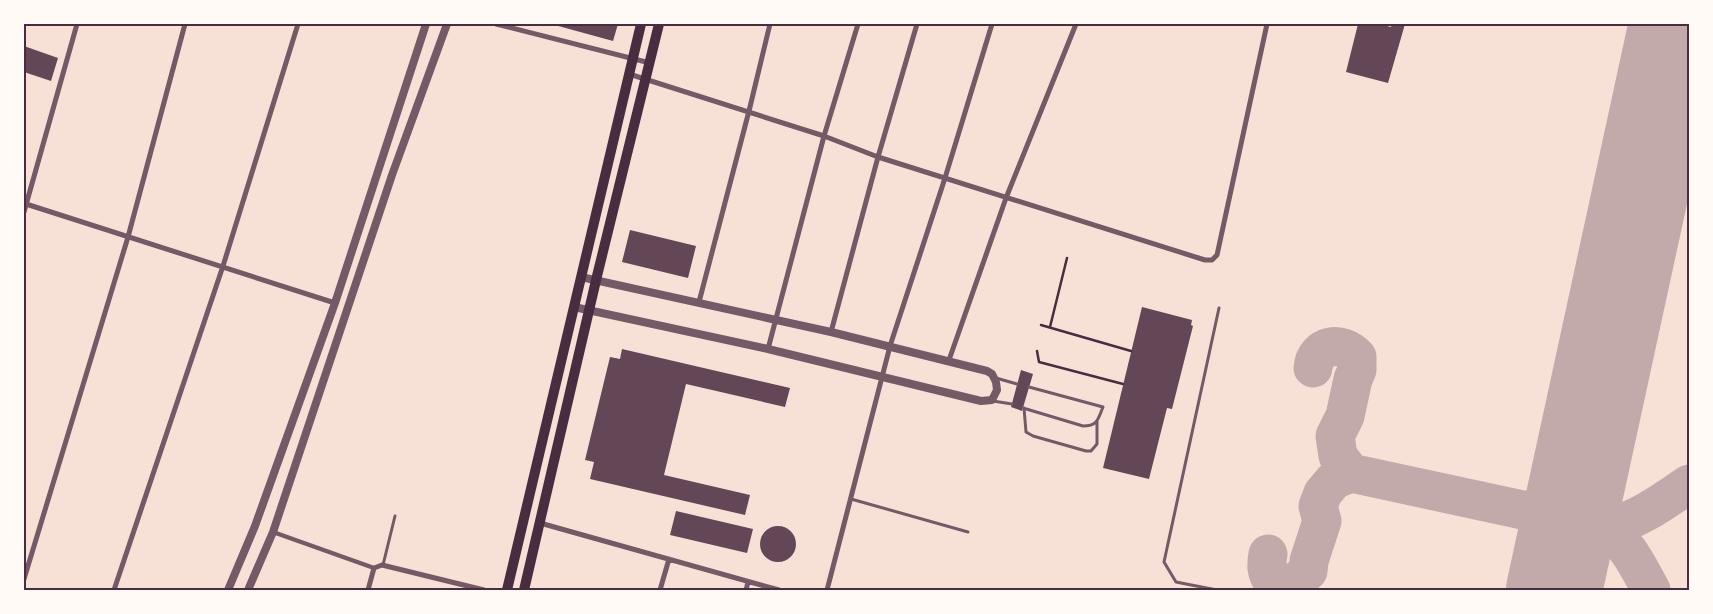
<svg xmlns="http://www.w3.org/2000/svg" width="1713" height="614" viewBox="0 0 1713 614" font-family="Barlow,sans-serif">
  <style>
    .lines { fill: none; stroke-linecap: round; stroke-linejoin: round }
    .taxiway { stroke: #c3aaaa; stroke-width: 39 }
    .runway { stroke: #c3aaaa; stroke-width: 96 }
    .building { fill: #644757 }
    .path { stroke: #4a2c40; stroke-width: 2.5 }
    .service { stroke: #755966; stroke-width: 3 }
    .pedestrian { stroke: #755966; stroke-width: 4.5 }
    .minor { stroke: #755966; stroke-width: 5 }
    .tertiary { stroke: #755966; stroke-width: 8 }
    .primary { stroke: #4a2c40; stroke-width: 10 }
    .neatline { fill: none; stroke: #4a2c40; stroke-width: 2 }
  </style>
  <rect width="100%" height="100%" fill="#f7e1d7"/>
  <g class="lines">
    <path class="taxiway" d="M1313,368C1315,344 1342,340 1357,357V370L1353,379L1345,416L1335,436L1338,456L1351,473
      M1604,529C1638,520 1660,504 1689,484
      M1268,554C1266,565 1266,572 1272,581C1291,584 1294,585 1308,571L1309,561L1322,521L1318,506L1323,493L1334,480L1351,473L1569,520C1580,523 1593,525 1604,529C1627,540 1639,569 1651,590"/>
    <path class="runway" d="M1554,590L1677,24"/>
  </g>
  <path class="building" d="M551,24H618L613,41Z
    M1358,24H1379L1391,27L1392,24H1405L1388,83L1346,72Z
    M24,46L58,58L51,81L24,72Z
    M630,230L696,246L688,278L622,262Z
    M1142,307L1192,320L1191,325L1193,326L1172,409L1167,408L1149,479L1103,468Z
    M622,349L790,388L785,407L686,384L664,475L750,495L745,515L590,479L594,462L585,460L610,357L620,359Z
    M1021,370L1033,374L1022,411L1011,407Z
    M676,511L753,529L747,553L670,535Z
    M760 544a18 18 0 1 1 36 0a18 18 0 1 1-36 0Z"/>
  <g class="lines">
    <path class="path" d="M1041,325L1131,351
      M1050,327L1067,258
      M1037,351L1039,362L1123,384"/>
    <path class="service" d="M996,378L1017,384
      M993,401L1012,404
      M1023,408L1083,426C1098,426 1098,419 1103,407L1029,387
      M1024,408L1026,432L1033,436L1086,451H1091L1097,444V421
      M851,499L968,532
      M383,565L395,516
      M1217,590L1176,582L1164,562L1219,308"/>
    <path class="pedestrian" d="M273,532L374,568"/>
    <path class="minor" d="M496,24L650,63
      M629,74L824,136L878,157L1205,260H1212L1217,255L1267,24
      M26,204L335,303
      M24,212L77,24
      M699,302L749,111L770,24
      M831,332L878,157L917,24
      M768,349L824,136L858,24
      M949,360L1006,198L1076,24
      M540,523L779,590
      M24,579L128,237L185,24
      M114,590L223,266L298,24
      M368,590L374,568L382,565L484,590
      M660,590L669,559
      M746,590L748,582
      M827,590L890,346L945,178L992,24"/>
    <path class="tertiary" d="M574,307L768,349L981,401L992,400L997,390L996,382L992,374L987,371L831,332L581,277
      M228,590L255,526L335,303L426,24
      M248,590L273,532L392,175L447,24"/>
    <path class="primary" d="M507,590L641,24
      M524,590L597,276L659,24"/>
  </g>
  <rect width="1713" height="614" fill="none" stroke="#fffaf5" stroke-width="50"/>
  <rect x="25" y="25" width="1663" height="564" class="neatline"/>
</svg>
